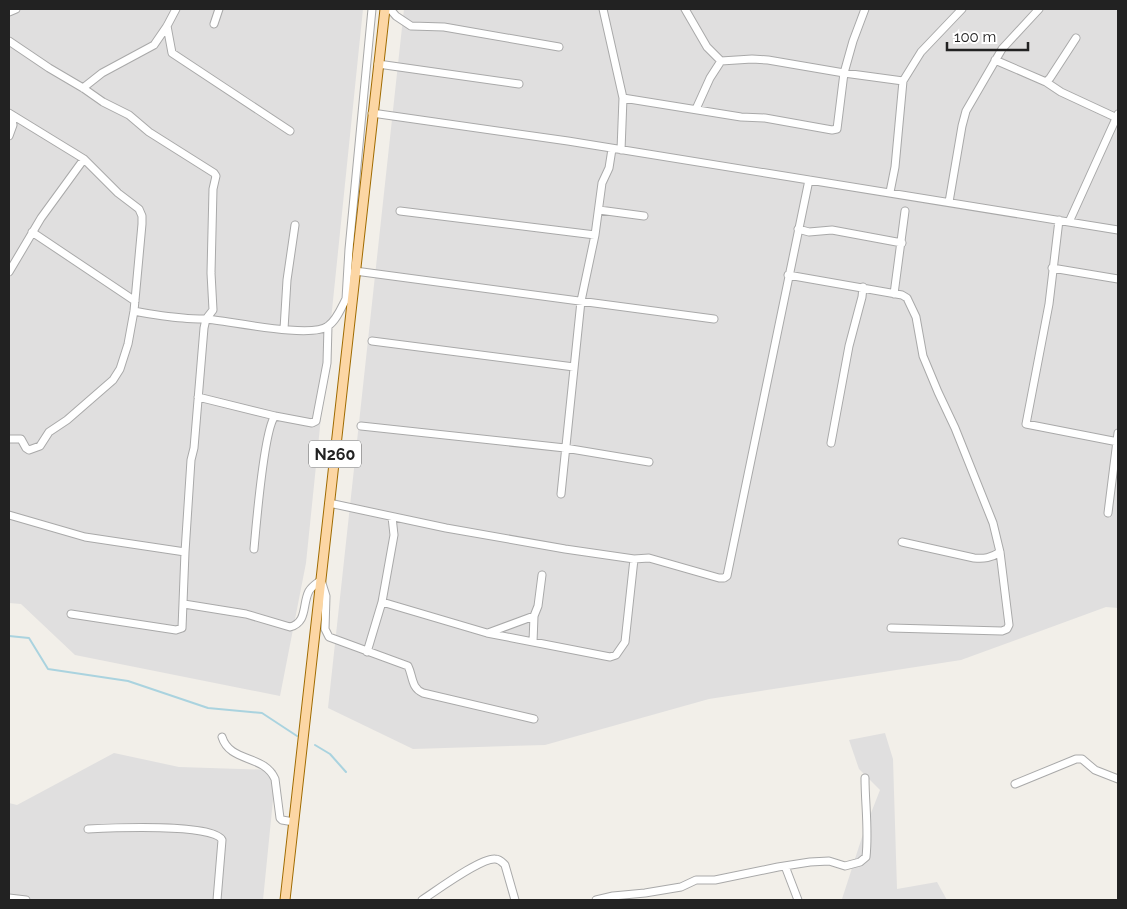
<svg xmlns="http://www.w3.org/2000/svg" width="1127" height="909" viewBox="0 0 1127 909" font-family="Raleway,sans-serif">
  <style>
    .residential { fill: #e0dfdf }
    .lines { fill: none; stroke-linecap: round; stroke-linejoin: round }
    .stream { stroke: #aad3df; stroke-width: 2 }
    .minor-casing { stroke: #a9a9a9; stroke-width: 9 }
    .major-casing { stroke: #a06b00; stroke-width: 11 }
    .minor { stroke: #fff; stroke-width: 7 }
    .major { stroke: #fcd6a4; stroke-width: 9 }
    .labels { text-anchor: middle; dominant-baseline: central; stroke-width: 5; stroke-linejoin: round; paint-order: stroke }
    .shield { fill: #fff; stroke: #646464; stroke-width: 1 }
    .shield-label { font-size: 16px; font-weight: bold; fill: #222 }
  </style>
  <rect width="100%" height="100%" fill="#f2efe9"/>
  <path class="residential" d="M9,9H363L306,563L280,696L75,655L21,604L9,603Z
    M404,9H1118V608L1106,607L961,660L709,699L545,745L413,749L328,708Z
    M885,733L893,759L897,889L937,882L947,900L842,899L864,831L880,790L859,769L849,740Z
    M114,753L179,767L276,770L263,900H9V803L17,805Z"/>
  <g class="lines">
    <path class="stream" d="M9,636L29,638L48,669L128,681L208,708L262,713L297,736
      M315,745L330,754L346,772"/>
    <defs>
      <path id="minor" d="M390,9L396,16L411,26L444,27L559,47
        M603,9L623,98L621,150
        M685,9L707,47L721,61L752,59L768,60L844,73L903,81
        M9,12L16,9
        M214,24L219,9
        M167,26L172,53L290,131
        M9,41L49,68L83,88L103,102L129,115L149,132L214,173L216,176L213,189L211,273L213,310L206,319L204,328L194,448L191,460L185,552L182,628L176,630L71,614
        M995,60L1046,82L1050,78L1076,38
        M378,64L519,84
        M1046,82L1061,92L1117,118
        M83,88L102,73L154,45L167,26L176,9
        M623,98L741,117L765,118L832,130L837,129L844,73L853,41L865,9
        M696,109L710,78L721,61
        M9,113L84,159L118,193L139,209L142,216V224L134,311L128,344L120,369L113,380L67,420L49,432L40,446L29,450L26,448L21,439H9
        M372,113L568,141L1118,230
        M9,136L13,125L11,115
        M890,192L895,167L903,81L921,52L962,9
        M949,202L962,126L966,111L1002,49L1039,9
        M599,210L644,216
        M400,211L595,235
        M1059,220L1049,304L1026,424L1118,442
        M1069,222L1118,114
        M798,229L809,232L832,230L902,243
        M32,232L135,301
        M1052,268L1118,279
        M355,271L714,319
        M9,272L41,218L84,159
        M788,275L902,295L907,298L916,317L923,356L938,392L955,428L993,523L1000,552L1009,625L1007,629L1002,631L891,628
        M894,294L905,211
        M346,299L349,249L372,9
        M134,311C150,314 167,317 183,318C191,319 199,319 206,319C230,321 312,339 328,326C337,320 342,306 347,297
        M284,329L287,280L295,225
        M372,341L574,367
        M198,397L275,416
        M361,426L565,448L649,462
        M831,443L849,346L862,297L863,287
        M561,494L581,301L595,235L602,183L609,168L612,149
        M329,503L446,528L565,549L634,559L649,558L719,578H724L727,576L809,180
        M1108,513L1118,433
        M9,515L85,537L185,552
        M902,542L974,558C984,559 991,558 1000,552
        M254,549C256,527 264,429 275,416L312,423L316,421L327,363L328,326
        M382,602L487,633L610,657L616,655L625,642L634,559
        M184,604L246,614L290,627C308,622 302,604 309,591C312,586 317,583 321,580L326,596L325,629L329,637L408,666C413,676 411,688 423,693L534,719
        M488,633L534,616
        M533,642L534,616L538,606L542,575
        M367,652L382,602L394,535L392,517
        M222,737C230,763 264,754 275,779L280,818L282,820L294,822
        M1015,784L1076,759H1082L1095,770L1118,779
        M88,829C108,828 215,823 222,840L217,900
        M785,866L798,900
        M9,898L26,900
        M422,900C436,891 480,858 495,859C500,859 502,862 505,865L515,900
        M596,900L613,896L645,893L681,887L696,880H715L778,867L810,862L829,861L845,866L860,862L866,857C869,830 865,804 865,778"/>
      <path id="major" d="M285,900L385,9"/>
    </defs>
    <use href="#minor" class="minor-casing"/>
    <use href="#major" class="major-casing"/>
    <use href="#minor" class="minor"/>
    <use href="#major" class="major"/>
  </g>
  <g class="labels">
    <rect class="shield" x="309" y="440.5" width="52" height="27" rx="4"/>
    <g class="shield-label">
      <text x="335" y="454">N260</text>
    </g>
  </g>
  <rect width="1127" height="909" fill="none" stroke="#222222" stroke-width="20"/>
  <path d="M947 42v8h81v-8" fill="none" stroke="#222222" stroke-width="2.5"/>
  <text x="954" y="42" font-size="15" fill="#222222" stroke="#ffffff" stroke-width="4" paint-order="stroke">100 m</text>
</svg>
